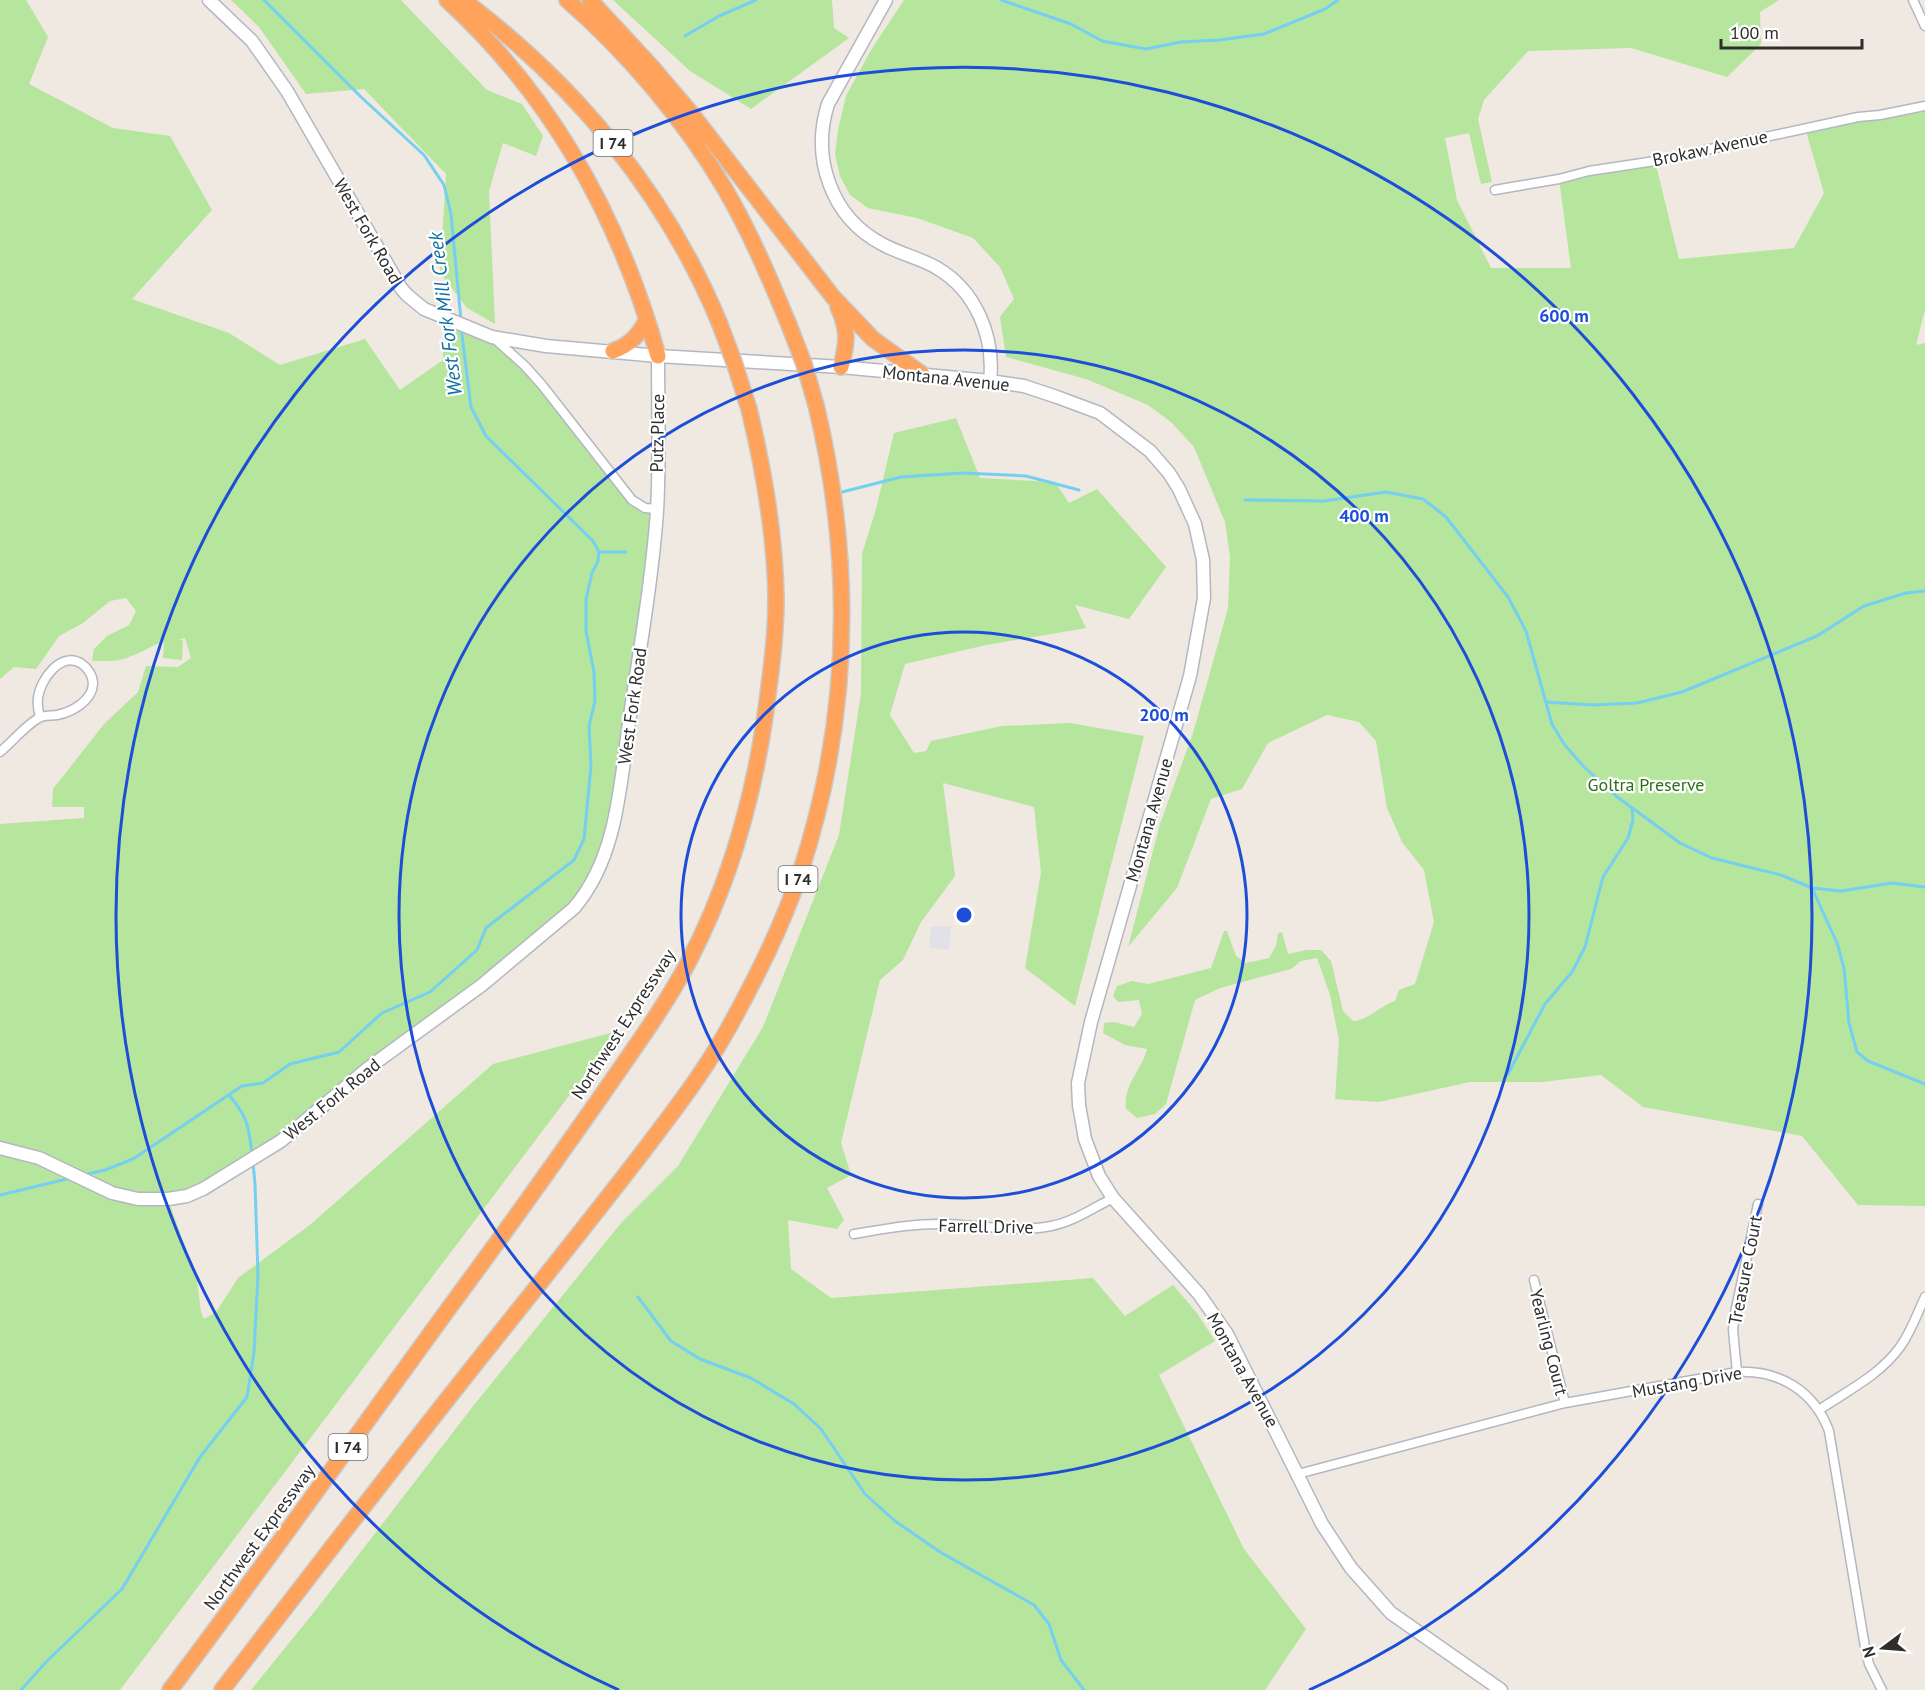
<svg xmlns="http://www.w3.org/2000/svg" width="1925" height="1690" viewBox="0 0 1925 1690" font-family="'PT Sans',sans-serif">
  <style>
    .industrial { fill: #e3e1e8 }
    .green { fill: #b6e59e }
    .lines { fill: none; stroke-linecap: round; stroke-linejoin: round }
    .stream { stroke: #75cff0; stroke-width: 3 }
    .street-casing { stroke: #b4b7c1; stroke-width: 11 }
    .secondary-casing { stroke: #b4b7c1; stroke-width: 15 }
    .highway-casing { stroke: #c9c9c9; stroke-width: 18 }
    .street { stroke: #fff; stroke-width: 8 }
    .secondary { stroke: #fff; stroke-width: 12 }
    .highway { stroke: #ffa35c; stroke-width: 15 }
    .highway-bridge-casing { stroke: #c9c9c9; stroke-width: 18; stroke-linecap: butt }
    .highway-bridge { stroke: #ffa35c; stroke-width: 15 }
    .ring { fill: none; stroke: #1d4ed8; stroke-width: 3 }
    .labels { text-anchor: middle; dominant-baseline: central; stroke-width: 4.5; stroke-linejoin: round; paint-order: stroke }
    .shield { fill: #fff; stroke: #6d6d6d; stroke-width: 1.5 }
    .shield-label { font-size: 16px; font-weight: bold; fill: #2e2e2e }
    .street-label { font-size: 18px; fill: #2e2e2e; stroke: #fff }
    .park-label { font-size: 18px; fill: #2c6e1b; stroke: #fff }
    .water-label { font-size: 20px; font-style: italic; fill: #0d6fa3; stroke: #fff }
    .centre { fill: #1d4ed8; stroke: #fff; stroke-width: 3 }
    .ring-label { font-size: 18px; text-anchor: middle; font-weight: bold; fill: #1d4ed8; stroke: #fff; stroke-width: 4.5; stroke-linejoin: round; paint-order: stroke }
  </style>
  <rect width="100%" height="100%" fill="#efe9e1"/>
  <path class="industrial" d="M938,926H951L949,950L929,948L931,927Z"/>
  <path class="green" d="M0,0H26L48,37L29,84L113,128L170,136L212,210L132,299L229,333L280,365L365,339L400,390L443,360V317L507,349L632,500L657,509L607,851L583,898L299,1126L203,1189L168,1199L197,1281L201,1312L204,1319L216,1312L238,1278L311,1224L493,1064L618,1031L120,1690H0V824L84,818V807H52L53,789L104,724L138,692L146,666L178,667L191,658L185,638L179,640H183L182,660L163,658L164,642C151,645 142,653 129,657C118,662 104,661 92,661L94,649L107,636L129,625L136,611L126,598L110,601L83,623L59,636L36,669L14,667L0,679Z
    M231,0H401L487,90L522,104L543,136L536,156L503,143L489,191L495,324L467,308L440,273L446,174L364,89L306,94L259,27Z
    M613,0H832L834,28L849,38L751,109L690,71Z
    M904,0H1779L1760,12L1761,44L1727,77L1631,48L1528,51L1484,100L1478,119L1492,182L1481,184L1469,133L1445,138L1457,200L1491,268H1571L1559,179L1655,161L1679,259L1794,248L1824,193L1805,128L1925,106V310L1916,345L1925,343V1206L1858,1205L1802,1136L1643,1107L1601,1075L1542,1082H1470L1379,1102L1335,1099L1339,1040L1330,995L1317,958L1301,961L1291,969L1220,988L1195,1000L1166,1104L1155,1114L1137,1118L1126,1109C1123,1084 1141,1072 1147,1049L1125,1045L1103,1033L1104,1023L1114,1022L1134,1027L1142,1014L1139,1000L1118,1002L1113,996L1117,986L1132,981L1148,984L1211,968L1224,931H1227L1236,956L1246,963L1269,958L1276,946L1278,933L1282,932L1288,954L1307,950H1321L1331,961L1343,1011L1353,1021C1367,1021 1380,1006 1395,1001L1399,990L1415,984L1434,922L1424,870L1402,842L1387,808L1376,741L1359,722L1327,715L1268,743L1242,789L1211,799L1177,888L1128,947L1160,824L1193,733L1228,608L1230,557L1225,522L1194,447L1171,422L1148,405L1086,379L1006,357L1000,317L1014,299L1000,267L973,238L917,218L868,208L850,195L840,176L835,154L838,130L846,96L871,50Z
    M956,418L980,478L1055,482L1069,503L1097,489L1166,567L1129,619L1075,605L1086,628L986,645L905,664L890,715L914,753L926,751L931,741L1002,726L1070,723L1144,736L1075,1006L1025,968L1041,872L1034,807L943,783L955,876L921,922L903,960L880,980L841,1143L851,1175L827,1188L844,1220L837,1229L788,1220L791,1269L831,1298L1093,1278L1125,1316L1173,1285L1197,1313L1215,1341L1159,1375L1244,1549L1306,1629L1265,1690H251L319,1606L474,1405L621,1223L678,1166L763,1027L839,835L861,694L862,554L876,509L894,433Z"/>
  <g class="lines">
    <path class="stream" d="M264,0L361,97L424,155L444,185L451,214L461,320
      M1001,0L1071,24L1102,41L1146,49L1181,42L1219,40L1264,34L1325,9L1338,0
      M685,36L719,16L756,0
      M842,492L901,477L963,473L1026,476L1079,490
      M1245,500L1324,501L1386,492L1423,499L1446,517L1508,597L1526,631L1552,724L1564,744L1584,767L1616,796L1680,843L1712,858L1781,875L1812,888L1841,891L1892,883L1925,887
      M599,552H626
      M1546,702L1592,705L1637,703L1682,692L1817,636L1864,606L1906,593L1925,591
      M1812,888L1837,943L1844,968L1849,1023L1857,1052L1868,1061L1925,1084
      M1508,1074L1545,1004L1572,972L1585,947L1603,877L1628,838L1633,820L1632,809
      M229,1095C247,1116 249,1126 252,1154
      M83,1175L105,1170L133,1159L242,1086L263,1083L290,1064L339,1052L382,1013L430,992L477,950L486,928L574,860L584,839L591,766L589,726L595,701L594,672L586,631V599L592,573L598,561L599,552L593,541L486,436L471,407L461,327
      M0,1195L71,1178
      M638,1297L671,1341L700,1359L751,1378L794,1404L821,1429L865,1494L895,1521L940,1552L1034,1605L1049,1624L1061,1660L1084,1690
      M21,1690L46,1662L122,1589L200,1457L247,1397L254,1352L258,1275L255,1184L253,1163"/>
    <defs>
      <path id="street" d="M1913,0L1925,26
        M1495,190L1559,179L1589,171L1655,161L1858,117L1880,115L1925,106
        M495,339L525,366L542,385L632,500L645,508L657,509
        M0,752C12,742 27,724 39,718C43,715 51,716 57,715C72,712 92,701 93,684C93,676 88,668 82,664C61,650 40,680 38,698C37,705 38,710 40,717
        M854,1234C884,1229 915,1223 945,1224C979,1225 1017,1233 1051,1226C1073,1222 1093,1208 1113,1198
        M1534,1280L1565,1403
        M1737,1372L1733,1330L1735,1313L1758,1204
        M1819,1410C1847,1391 1880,1375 1900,1347C1911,1332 1917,1314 1925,1297
        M1298,1474L1565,1403L1737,1372C1780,1370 1814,1391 1829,1431L1865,1647L1869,1664L1882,1690"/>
      <path id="secondary" d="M209,0L252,41L287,91L401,288L407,295L424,309L492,337L546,346L658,356L841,367L990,381L1024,386L1057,397L1100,413L1150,451L1169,473L1179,489L1195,524L1203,560L1204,598L1190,676L1091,1022L1078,1083L1079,1105L1085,1139L1099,1176L1113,1198L1199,1294L1227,1334L1322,1524L1351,1568L1391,1613L1501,1690
        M886,0L828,104C811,158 831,217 882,244C900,254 920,258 937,268C976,291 995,337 990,381
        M0,1148L39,1158L112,1193L138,1199H168L187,1196L203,1189L281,1141L367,1069L482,985L574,908C617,858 620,786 629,723C639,653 652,582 657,511C660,460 658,408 658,356"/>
      <path id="highway" d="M447,0C552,96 620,220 658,356
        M463,0C575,84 665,192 719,322
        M567,0C627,52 685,121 725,189C750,232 770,279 789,325
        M590,0L652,67L691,113L833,297L873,339L922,374
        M838,307C849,331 847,343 841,367
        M613,351C630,345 639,335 647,319
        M170,1690C266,1563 358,1433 452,1304C503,1235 553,1165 602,1095C632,1051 665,1007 690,959C734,874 758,781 769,686C773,657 776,627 776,598C775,534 764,471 749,409
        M222,1690C313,1572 403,1454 496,1338C544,1278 592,1218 639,1157C670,1116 703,1074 728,1029C757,977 784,923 802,867C851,715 853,559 816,405"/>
    </defs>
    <use href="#street" class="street-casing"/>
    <use href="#secondary" class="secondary-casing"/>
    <use href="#highway" class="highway-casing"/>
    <use href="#street" class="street"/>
    <use href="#secondary" class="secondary"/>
    <use href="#highway" class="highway"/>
    <defs>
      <path id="highway-bridge" d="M719,322L734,362L749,409
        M789,325L804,364L816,405"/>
    </defs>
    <use href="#highway-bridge" class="highway-bridge-casing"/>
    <use href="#highway-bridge" class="highway-bridge"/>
  </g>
  <g class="ring">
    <circle cx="964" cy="915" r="283"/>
    <circle cx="964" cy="915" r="565"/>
    <path d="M619 1690A848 848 0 1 1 1309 1690"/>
  </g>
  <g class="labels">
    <g class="shield">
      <rect x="593.5" y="130" width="39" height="26" rx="4.5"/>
      <rect x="778.5" y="866" width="39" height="26" rx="4.5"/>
      <rect x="328.5" y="1434" width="39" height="26" rx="4.5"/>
    </g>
    <g class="shield-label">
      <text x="613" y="143">I 74</text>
      <text x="798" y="879">I 74</text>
      <text x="348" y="1447">I 74</text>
    </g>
    <g class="street-label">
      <text transform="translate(1710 148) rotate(-12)">Brokaw Avenue</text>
      <text transform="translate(368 231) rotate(60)">West Fork Road</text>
      <text transform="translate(946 378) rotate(6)">Montana Avenue</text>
      <text transform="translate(657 433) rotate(-89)">Putz Place</text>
      <text transform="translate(632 706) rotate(-82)">West Fork Road</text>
      <text transform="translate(1149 820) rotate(-74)">Montana Avenue</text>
      <text transform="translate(623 1024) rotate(-57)">Northwest Expressway</text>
      <text transform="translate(332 1099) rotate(-39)">West Fork Road</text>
      <text transform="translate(986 1226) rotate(1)">Farrell Drive</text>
      <text transform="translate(1745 1270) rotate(-79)">Treasure Court</text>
      <text transform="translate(1549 1342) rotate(76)">Yearling Court</text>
      <text transform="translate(1243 1370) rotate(61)">Montana Avenue</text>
      <text transform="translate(1687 1382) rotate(-10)">Mustang Drive</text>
      <text transform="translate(259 1537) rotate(-54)">Northwest Expressway</text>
    </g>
    <g class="park-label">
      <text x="1646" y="784">Goltra Preserve</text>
    </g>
    <g class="water-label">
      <text transform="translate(445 314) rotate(-97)">West Fork Mill Creek</text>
    </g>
  </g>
  <circle cx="964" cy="915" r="9" class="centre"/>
  <g class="ring-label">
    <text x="1564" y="322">600 m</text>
    <text x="1364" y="522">400 m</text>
    <text x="1164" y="721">200 m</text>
  </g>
  <g transform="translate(1883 1648) rotate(254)" stroke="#ffffff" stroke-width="4.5" paint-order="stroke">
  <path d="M0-4.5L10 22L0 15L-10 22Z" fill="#2e2e2e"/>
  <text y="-9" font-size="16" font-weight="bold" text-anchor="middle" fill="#2e2e2e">N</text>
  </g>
  <path d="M1721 39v9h141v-9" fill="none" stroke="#2e2e2e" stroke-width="3"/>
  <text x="1730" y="39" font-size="18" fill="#2e2e2e" stroke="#ffffff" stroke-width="4.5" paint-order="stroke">100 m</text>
</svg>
